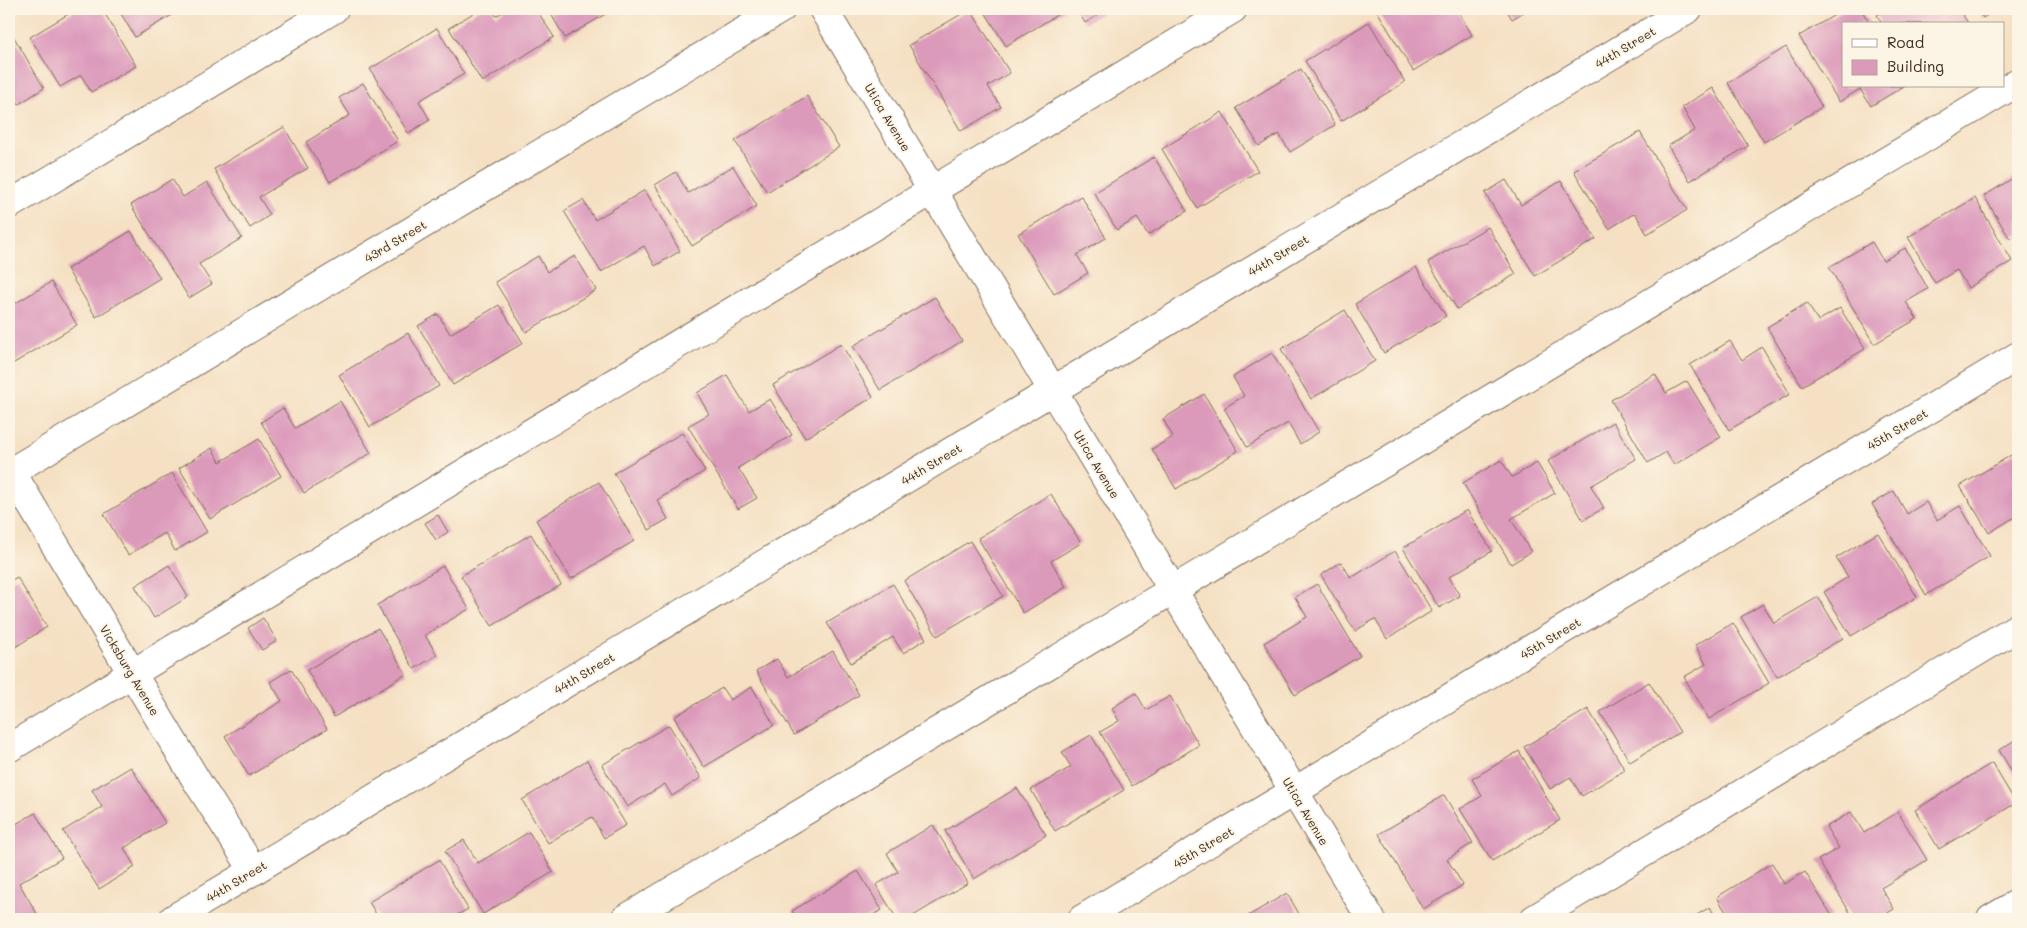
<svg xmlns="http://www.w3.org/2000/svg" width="2027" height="928" viewBox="0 0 2027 928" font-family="Mali,sans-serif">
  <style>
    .building { fill: #dc9abb }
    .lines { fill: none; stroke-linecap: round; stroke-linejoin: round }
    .minor-casing { stroke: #7c6a58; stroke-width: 30 }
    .minor { stroke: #fff; stroke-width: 28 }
    .labels { text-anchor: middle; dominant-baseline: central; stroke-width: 4; stroke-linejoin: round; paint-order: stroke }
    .street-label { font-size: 12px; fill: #3b2a1e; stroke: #fcf5e5 }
  </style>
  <rect width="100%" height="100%" fill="#fcf5e5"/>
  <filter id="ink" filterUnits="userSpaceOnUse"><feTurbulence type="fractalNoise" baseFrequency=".02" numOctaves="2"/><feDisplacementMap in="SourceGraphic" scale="10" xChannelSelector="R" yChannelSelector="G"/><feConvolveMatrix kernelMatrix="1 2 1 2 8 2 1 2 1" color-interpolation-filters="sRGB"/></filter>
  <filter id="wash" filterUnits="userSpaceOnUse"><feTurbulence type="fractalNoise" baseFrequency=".0096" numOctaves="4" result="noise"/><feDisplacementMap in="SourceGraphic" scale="20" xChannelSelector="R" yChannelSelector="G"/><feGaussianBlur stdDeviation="1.12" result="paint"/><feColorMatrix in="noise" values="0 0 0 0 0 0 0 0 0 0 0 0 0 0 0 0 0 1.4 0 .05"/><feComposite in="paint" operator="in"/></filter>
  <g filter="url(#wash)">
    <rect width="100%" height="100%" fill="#f5e0c3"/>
    <g id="blocks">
      <path class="building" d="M77,9H102L136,66L91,92L81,75L60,87L30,37Z
        M118,9H182L135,37Z
        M480,9H492L496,16L508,9H536L554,37L482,82L449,28Z
        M548,9H614L565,38Z
        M970,9L1010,73L988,86L1001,107L961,131L909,45Z
        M990,9H1064L1065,10L1006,46L985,12Z
        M1077,9H1108L1085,23Z
        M1376,9H1457L1472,35L1413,71Z
        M1506,9H1529L1512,19Z
        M1845,9H1861L1870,24H1843V86H1904L1871,106L1860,89L1839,102L1799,36Z
        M1888,9H1959L1968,23L1882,24L1877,15Z
        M1977,9H1997L1983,18Z
        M1369,22L1405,82L1341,121L1305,61Z
        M437,28L464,74L419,101L430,120L408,133L370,69Z
        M11,32L44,88L19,104L9,89V33Z
        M1786,47L1822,107L1764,142L1728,83Z
        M1301,69L1335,125L1290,152L1279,134L1259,146L1236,108Z
        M363,83L398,141L330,182L306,142L350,115L339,98Z
        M1713,88L1748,146L1690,181L1668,146L1695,130L1682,107Z
        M807,96L839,147L767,192L735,141Z
        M1222,112L1258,171L1197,208L1162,149Z
        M284,127L308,168L259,197L270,215L250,228L214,169Z
        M1640,132L1687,210L1647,234L1635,213L1609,229L1574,171Z
        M1154,157L1187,211L1148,235L1137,218L1117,230L1094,193Z
        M733,166L757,206L692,246L655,185L676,172L688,193Z
        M2018,175V234L2010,239L1984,196Z
        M172,179L183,197L207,182L242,238L199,264L212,284L189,298L131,205Z
        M1506,180L1521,205L1561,181L1596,239L1535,276L1485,193Z
        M645,190L680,251L655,266L644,246L601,272L564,211L583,200L595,220Z
        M1081,196L1106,238L1077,255L1088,273L1054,294L1018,234Z
        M1975,198L2012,261L1968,288L1957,270L1935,283L1908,237Z
        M1488,227L1516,274L1457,309L1428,262Z
        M131,231L160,278L96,317L67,269Z
        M1872,242L1883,261L1905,248L1928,289L1906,302L1917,319L1874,344L1829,267Z
        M538,256L547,272L575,256L596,290L526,332L495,282Z
        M1416,267L1446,316L1384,353L1355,304Z
        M51,282L77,325L9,366V307Z
        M935,297L962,341L880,390L853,346Z
        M1807,303L1818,321L1840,308L1865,349L1802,386L1767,327Z
        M499,305L523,343L453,385L418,326L438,314L450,334Z
        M1345,310L1375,361L1311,399L1281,349Z
        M408,333L439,386L370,427L339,375Z
        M1730,341L1742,360L1762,347L1790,394L1729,430L1690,365Z
        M841,344L873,397L805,438L773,385Z
        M1272,353L1319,432L1300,444L1288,423L1247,447L1224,408L1244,396L1233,377Z
        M1655,374L1666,393L1687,381L1721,437L1674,465L1666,452L1648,463L1611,400Z
        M727,375L749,411L770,399L792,435L738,468L757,498L738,509L688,426L709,414L697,393Z
        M1204,394L1238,451L1176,489L1152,449L1173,437L1163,419Z
        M340,401L371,453L304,493L261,422L283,408L295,428Z
        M1613,422L1636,459L1591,486L1604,508L1583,520L1548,461Z
        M682,433L705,471L657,500L668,519L649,530L614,473Z
        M259,439L281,476L210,519L179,468L212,448L220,462Z
        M2018,451V515L1989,533L1960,486Z
        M1501,460L1512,477L1537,463L1555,493L1511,519L1531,552L1511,564L1463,483Z
        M172,473L207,532L175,551L165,533L128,555L104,514Z
        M599,482L634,541L571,579L536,520Z
        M1894,491L1907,514L1926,502L1937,520L1960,506L1990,556L1926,595L1872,504Z
        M1051,494L1081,543L1051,561L1066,587L1023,613L978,538Z
        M1467,510L1492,551L1449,577L1460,596L1439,608L1403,548Z
        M438,515L448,532L436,540L425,523Z
        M1878,533L1917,597L1851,636L1824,592L1848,577L1836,558Z
        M531,534L561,585L492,626L461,576Z
        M970,541L1003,596L937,636L904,581Z
        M1395,551L1432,611L1387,639L1375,619L1355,631L1321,575L1341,562L1351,578Z
        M169,565L188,597L154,618L135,586Z
        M443,566L469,609L425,635L437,655L414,669L377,605Z
        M17,577L47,627L9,651V582Z
        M893,584L926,639L903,653L893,637L851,663L827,623Z
        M1317,584L1360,656L1295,695L1264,643L1307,617L1295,597Z
        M1818,597L1843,638L1777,677L1741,617L1763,604L1774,623Z
        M263,618L277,641L262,650L248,628Z
        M1733,623L1769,683L1709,719L1684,677L1706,664L1695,645Z
        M378,628L406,674L334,717L307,670Z
        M833,651L859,695L794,735L756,671L777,659L788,677Z
        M291,669L327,729L249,776L225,736L282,701L270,682Z
        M1649,682L1680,732L1630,762L1600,712Z
        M752,687L774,725L704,767L674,717L722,688L730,700Z
        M1136,693L1146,710L1170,696L1199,745L1132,786L1100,732L1119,721L1112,708Z
        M1588,709L1625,770L1582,796L1570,777L1550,789L1524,747Z
        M669,725L701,778L672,796L665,784L627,807L602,765Z
        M1091,735L1124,790L1055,831L1031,790L1071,767L1062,752Z
        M2018,738V782L1999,750Z
        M1519,751L1560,820L1492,861L1460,809L1482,796L1472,779Z
        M587,760L626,825L604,838L592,817L548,843L522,800Z
        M1992,763L2016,803L1939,849L1915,810Z
        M131,767L165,823L124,848L135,867L99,889L63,831L102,807L92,790Z
        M1017,788L1046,835L974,879L945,831Z
        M1444,795L1473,843L1447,859L1463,885L1423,909L1379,834Z
        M1851,812L1864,833L1898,812L1927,860L1881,888L1894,909L1878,919H1854L1818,860L1839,848L1826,827Z
        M35,813L62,858L19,883L40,919H9V828Z
        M933,825L968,883L908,919H897L876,885L898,872L887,853Z
        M529,832L553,872L483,914L445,851L464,840L478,863Z
        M439,860L468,909L450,919H379L369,902Z
        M1772,863L1784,884L1805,872L1832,916L1827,919H1730L1717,897Z
        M858,871L882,910L866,919H797L792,911Z
        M1287,893L1302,919H1243Z
        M1710,907L1717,919H1690Z"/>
    </g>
  </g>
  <g filter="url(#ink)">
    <use href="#blocks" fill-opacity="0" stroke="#7c6a58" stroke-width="1"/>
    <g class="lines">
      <defs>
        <path id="minor" d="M823,9L1371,919
          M9,205L334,9
          M9,468L198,783L254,871
          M9,473L781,9
          M9,748L1233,9
          M173,919L1688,9
          M625,919L2018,82
          M1082,919L2018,356
          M1534,919L2018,627
          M1991,919L2018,903"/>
      </defs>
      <use href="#minor" class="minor-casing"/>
      <use href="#minor" class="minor"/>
    </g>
  </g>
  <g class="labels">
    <g class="street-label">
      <text transform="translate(1625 47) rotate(-31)">44th Street</text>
      <text transform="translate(888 117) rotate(59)">Utica Avenue</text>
      <text transform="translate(395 241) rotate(-31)">43rd Street</text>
      <text transform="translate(1278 255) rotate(-31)">44th Street</text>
      <text transform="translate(1897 429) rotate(-31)">45th Street</text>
      <text transform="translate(931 464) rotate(-31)">44th Street</text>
      <text transform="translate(1097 464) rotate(59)">Utica Avenue</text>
      <text transform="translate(1550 638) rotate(-31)">45th Street</text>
      <text transform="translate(130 670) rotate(59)">Vicksburg Avenue</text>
      <text transform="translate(584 673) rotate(-31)">44th Street</text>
      <text transform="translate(1306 811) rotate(59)">Utica Avenue</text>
      <text transform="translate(1203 847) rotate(-31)">45th Street</text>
      <text transform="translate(236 881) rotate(-31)">44th Street</text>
    </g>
  </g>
  <rect width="2027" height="928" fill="none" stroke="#fcf5e5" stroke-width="30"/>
  <rect x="1842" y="22" width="162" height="65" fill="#fcf5e5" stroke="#afa495"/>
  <rect x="1852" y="39" width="25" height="8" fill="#ffffff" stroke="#afa495"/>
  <text x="1887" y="48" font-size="15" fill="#3b2a1e">Road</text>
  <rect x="1852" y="60" width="25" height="15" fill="#dc9abb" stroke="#afa495"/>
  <text x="1887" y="72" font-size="15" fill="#3b2a1e">Building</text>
</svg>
